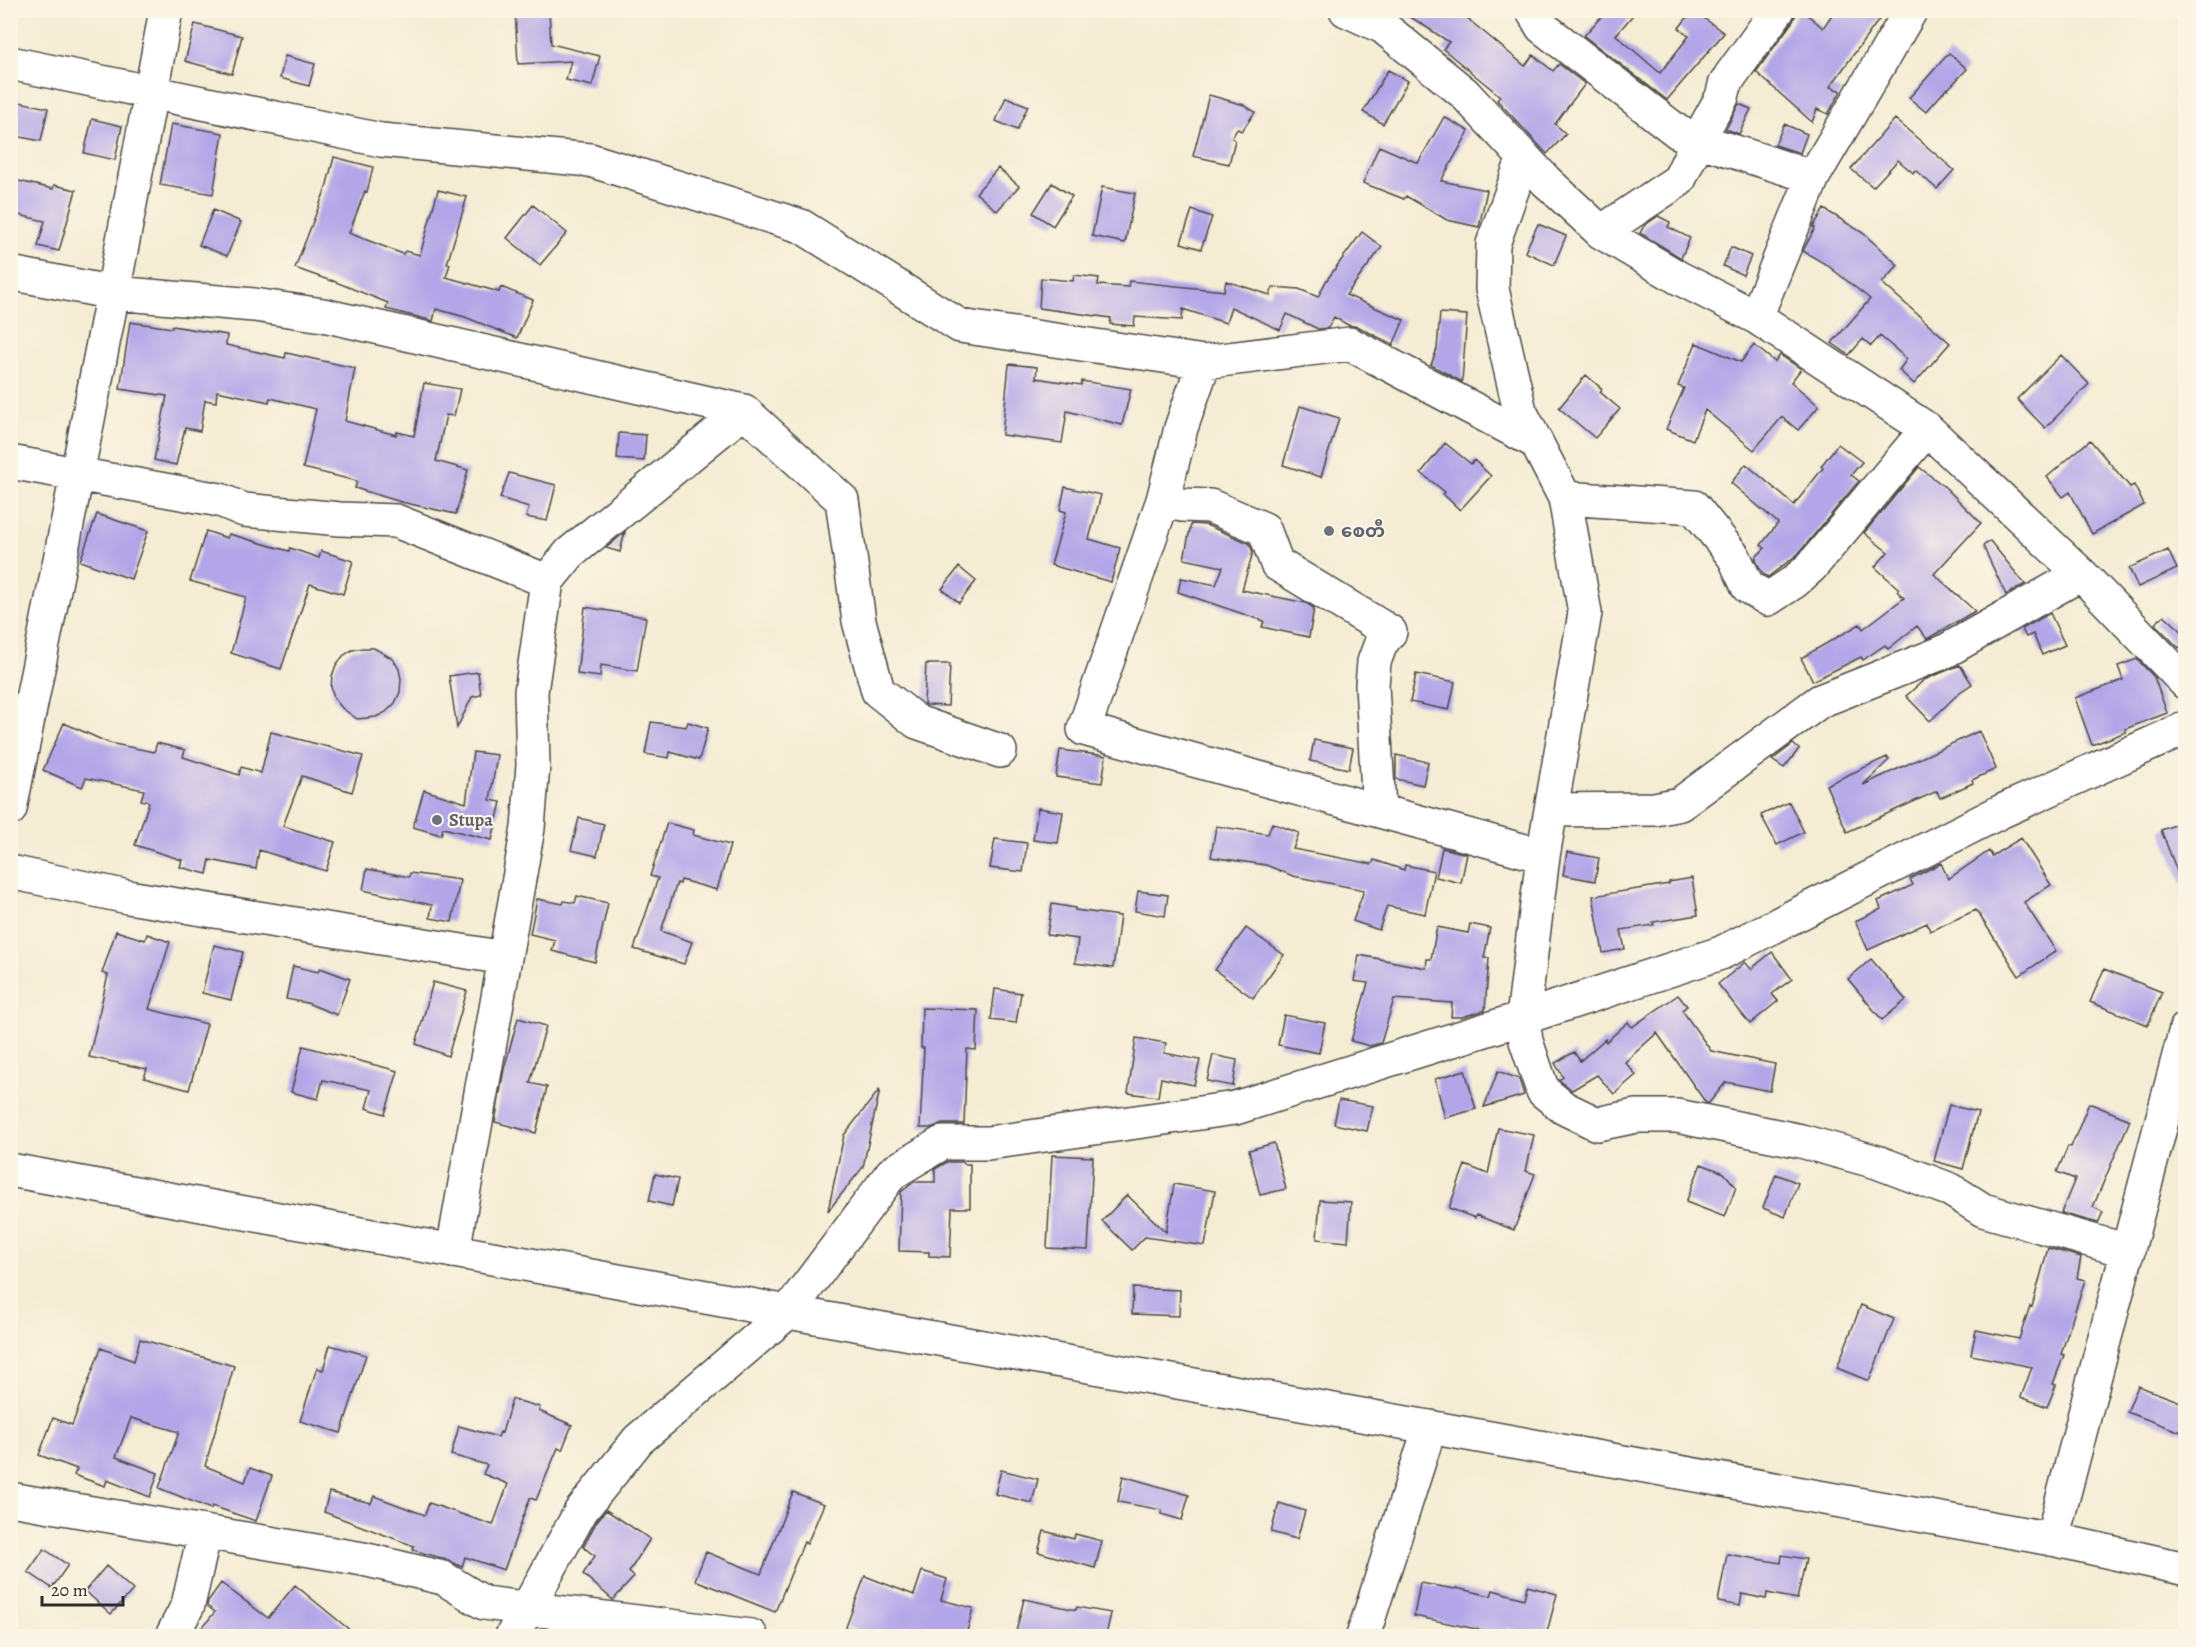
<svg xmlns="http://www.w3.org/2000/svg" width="2196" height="1647" viewBox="0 0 2196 1647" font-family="Alegreya,'Noto Sans Myanmar',serif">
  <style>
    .building { fill: #b2a6e8 }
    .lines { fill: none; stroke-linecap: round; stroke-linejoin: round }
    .street-casing { stroke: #494844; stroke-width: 36 }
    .secondary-casing { stroke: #494844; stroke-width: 36 }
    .street { stroke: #fff; stroke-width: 33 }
    .secondary { stroke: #fff; stroke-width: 33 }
    .worship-dot { fill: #6b7280; stroke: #fcf5e5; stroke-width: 2 }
    .labels { text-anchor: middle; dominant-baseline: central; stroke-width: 4.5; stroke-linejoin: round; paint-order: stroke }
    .worship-label { font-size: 18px; font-weight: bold; fill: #5b616d; stroke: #fcf5e5; text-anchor: start }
  </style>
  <rect width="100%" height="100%" fill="#fcf5e5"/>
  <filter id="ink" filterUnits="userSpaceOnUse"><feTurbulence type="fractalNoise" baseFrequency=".0167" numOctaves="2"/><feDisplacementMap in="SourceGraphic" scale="12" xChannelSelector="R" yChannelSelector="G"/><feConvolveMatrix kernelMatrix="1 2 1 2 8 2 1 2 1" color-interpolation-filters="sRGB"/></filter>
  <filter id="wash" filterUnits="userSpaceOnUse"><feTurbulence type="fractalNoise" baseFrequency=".008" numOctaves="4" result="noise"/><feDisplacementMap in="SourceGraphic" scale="24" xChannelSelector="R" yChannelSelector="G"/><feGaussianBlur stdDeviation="1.35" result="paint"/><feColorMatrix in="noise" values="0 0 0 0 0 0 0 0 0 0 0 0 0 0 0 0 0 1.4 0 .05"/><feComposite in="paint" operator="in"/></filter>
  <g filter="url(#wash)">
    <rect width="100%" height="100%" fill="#f4ecd3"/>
    <g id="blocks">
      <path class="building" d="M515,10H549L551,44L600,56L592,86L566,80L571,61L518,64Z
        M1400,10H1457L1525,66L1533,55L1553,71L1559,64L1585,84L1555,124L1566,134L1547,154L1497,100L1500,96L1443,49L1449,42Z
        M1607,10H1637L1616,35L1660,73L1689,36L1679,28L1693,10L1724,33L1667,100L1584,36Z
        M1798,10H1802L1823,28L1835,10H1886L1830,87L1841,91L1828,114L1817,109L1812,122L1756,72L1793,21Z
        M195,24L242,36L232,74L185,61Z
        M1949,53L1967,69L1948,89L1947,88L1926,112L1909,98Z
        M285,56L315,64L309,86L280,78Z
        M1388,70L1408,81L1383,124L1363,112Z
        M1209,95L1244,105L1255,112L1242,131L1237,129L1232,138L1235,140L1229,164L1193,156Z
        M1006,97L1028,106L1017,130L996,121Z
        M10,100L48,108L41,141L10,135Z
        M1739,104L1751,109L1739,134L1726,129Z
        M1444,117L1469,131L1441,181L1487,190L1479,227L1447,220L1406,196L1404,199L1363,183L1379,146L1418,163Z
        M92,119L122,126L115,160L84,153Z
        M1895,119L1954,170L1937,189L1915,170L1913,173L1898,160L1873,187L1851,169Z
        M171,124L223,133L213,194L160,185Z
        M1784,124L1807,134L1800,153L1775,145Z
        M334,157L373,167L367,192L365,191L349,233L403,254L405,251L420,255L438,190L467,197L447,264H450L446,277L499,292L501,287L533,300L517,338L465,317L436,309L433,321L386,309L388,303L331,280V281L295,268L326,188Z
        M998,168L1019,186L997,211L976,193Z
        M10,179L53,189L54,185L76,190L59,251L38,246L45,221L10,213Z
        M1052,183L1072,196L1053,226L1033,213Z
        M1102,187L1135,193L1125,243L1092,236Z
        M533,205L567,233L540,265L507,238Z
        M1824,209L1863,233L1898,265L1882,283L1950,343L1914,384L1899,370L1907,359L1880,336L1871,346L1863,339L1849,355L1832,343L1870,299L1827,265L1803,251L1815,228L1813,227Z
        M213,210L241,222L227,256L199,245Z
        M1192,210L1212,217L1201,249L1181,243Z
        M1658,216L1670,222L1668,227L1690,238L1681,258L1640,233L1644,226Z
        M1538,224L1566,236L1554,265L1525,252Z
        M1362,232L1382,247L1346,295L1404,320L1393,345L1359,327L1348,325L1334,317L1328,328L1318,329L1287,314L1280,330L1231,307L1226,323L1183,309L1182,320L1135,317L1134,326L1110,324L1111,318L1039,308L1041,278L1073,281L1074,275L1099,278L1098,285L1128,287L1129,281L1224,291L1226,281L1270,295L1273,287L1299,289L1318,297L1326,281Z
        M1731,247L1751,256L1743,275L1723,266Z
        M1440,313L1467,315L1462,382L1431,365L1437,349Z
        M130,322L172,328V326L227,335L226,345L285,358L286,353L355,368L345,421L396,435L397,432L414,436L424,383L460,389L454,416L446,415L436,461L468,470L456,514L401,502L355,488L357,481L303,468L316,409L270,398L269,402L217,391L216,402L205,400L200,431L185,428L176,465L154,460L167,396L120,389Z
        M1696,343L1741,362L1754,345L1775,362L1780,355L1801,369L1791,382L1819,406L1798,430L1782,417L1754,450L1705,410L1693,440L1666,429L1684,388L1678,386Z
        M2061,355L2089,384L2045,428L2017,399Z
        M1009,364L1037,367L1036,378L1081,385L1082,381L1131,389L1122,425L1067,411L1062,443L1002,435Z
        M1586,375L1602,389L1600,392L1620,409L1595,438L1559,408Z
        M1300,406L1339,418L1321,477L1283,465Z
        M619,433L646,435L644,461L617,459Z
        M2090,440L2130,487L2134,485L2144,505L2092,534L2070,492L2063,497L2047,477Z
        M1445,443L1471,464L1474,460L1491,476L1460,510L1443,494L1445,492L1421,473Z
        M1838,444L1862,462L1851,475L1859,481L1798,554L1768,577L1763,574L1755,558L1765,548L1761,545L1778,523L1731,483L1746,464L1794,505L1823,468L1821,466Z
        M1919,467L1945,487L1981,523L1934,574L1975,611L1927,639L1917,626L1888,649L1885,645L1863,660L1861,657L1813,681L1801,658L1860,624L1863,629L1904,598L1897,591L1899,589L1875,567L1888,552L1864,533Z
        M509,473L556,485L547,521L526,517L529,507L500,498Z
        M1065,487L1101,495L1089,539L1120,548L1111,582L1051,565L1066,512L1060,510Z
        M97,514L148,531L131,579L80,561Z
        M1191,524L1206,525L1249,543L1253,552L1242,590L1306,603L1314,608L1309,637L1262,627L1264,621L1178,592L1181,578L1216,585L1223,567L1184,559Z
        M206,531L227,538L229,534L289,551L290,548L319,558L321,551L353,561L343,594L310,584L281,669L231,653L246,597L190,581Z
        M625,532L620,552L606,548Z
        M1990,541L2025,584L2006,595L1983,546Z
        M2168,550L2177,569L2138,587L2129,568Z
        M959,567L976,581L959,603L942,589Z
        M585,607L646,617L637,671L601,665L600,677L577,674Z
        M2050,613L2065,645L2042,655L2033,634L2026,637L2022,629Z
        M2164,615L2186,635V641L2179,648L2155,624Z
        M363,648H374L393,659L399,669L401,679L400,692L395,703L386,712L376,717L357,719L342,708L334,698L331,687L332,676L336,665L343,656L352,650Z
        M2137,659L2154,677L2167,713L2125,729L2126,732L2092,745L2075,698L2123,680L2118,666Z
        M926,664H950L948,706L927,705L924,704Z
        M1960,665L1972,684L1960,692L1930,721L1906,696L1924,680Z
        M478,672L481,695L472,697L457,728L449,676Z
        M1416,674L1455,682L1449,710L1410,702Z
        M651,722L686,727L688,722L708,728L699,760L670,752L669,758L645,754Z
        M64,723L109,743L154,752L157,743L185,750L183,757L239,775L241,767L261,773L271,732L363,756L352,792L302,776L283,826L335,842L326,871L259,850L256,869L210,860L207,874L180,867L182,860L135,845L149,802L141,800L144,790L86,778L82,787L43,770Z
        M1979,731L1996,769L1972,780L1973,783L1940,798L1937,791L1847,832L1826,785L1887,757L1889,760L1863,785Z
        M1314,740L1353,748L1349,769L1310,761Z
        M1793,744L1799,749L1784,768L1772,760Z
        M1060,750L1106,756L1102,783L1056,777Z
        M473,752L497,755L490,800L501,802L492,840L443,828L441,835L413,827L424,790L466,803Z
        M1396,755L1428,762L1423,785L1396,779Z
        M1789,802L1804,832L1777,845L1761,815Z
        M1038,808L1063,812L1058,843L1033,840Z
        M579,818L604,824L597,856L571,850Z
        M2186,821V889H2184L2161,830Z
        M667,823L694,830L693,835L730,845L717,890L681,880L680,884L677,883L661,931L692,942L684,964L634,949L658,878L650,876Z
        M1272,823L1299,833L1293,849L1372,864L1374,860L1404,870L1405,865L1434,871L1425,914L1387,906L1379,930L1353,921L1364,890L1293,876L1266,865L1211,857L1216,826L1268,834Z
        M2021,838L2051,885L2024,902L2056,951L2019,976L1976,910L1930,931L1927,923L1868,950L1855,921L1881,909L1878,901L1913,885L1910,879L1941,863L1948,879L1989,851L1992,856Z
        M995,839L1027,843L1023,872L990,868Z
        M1442,848L1467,854L1461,883L1436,877Z
        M1567,852L1599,858L1595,881L1563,875Z
        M367,869L409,877L410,873L460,880L452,922L430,918L432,905L363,890Z
        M1692,878L1698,915L1653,922L1654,925L1621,930L1625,949L1603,953L1593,896L1669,884V882Z
        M1138,891L1168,895L1165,916L1135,911Z
        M577,896L608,903L595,962L552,951L555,940L530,934L537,899L563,904L564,901L575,903Z
        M1052,904L1075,908V910L1120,916L1113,968L1075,963L1078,939L1047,935Z
        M1470,924L1490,928L1484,958H1489L1485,1010L1462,1017H1451L1452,1003L1394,999L1381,1043L1370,1046L1351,1041L1368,983L1354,981L1359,955L1426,968L1427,959H1431L1437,927L1468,933Z
        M1246,928L1284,955L1253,998L1215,970Z
        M116,931L145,940L147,934L170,942L149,1009L207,1024L189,1090L144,1078L147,1069L89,1057L108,975L102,973Z
        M214,945L243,952L231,1000L202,993Z
        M1772,952L1792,979L1772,994L1778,1001L1750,1024L1718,984L1744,963L1745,962L1751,969Z
        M1871,959L1906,1000L1882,1020L1848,979Z
        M293,966L318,972L320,968L350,979L337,1015L307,1003L286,999Z
        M2104,969L2162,992L2148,1025L2090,1002Z
        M433,982L467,991L448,1056L416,1044Z
        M995,989L1021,993L1016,1023L991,1020Z
        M1678,995L1687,1006L1682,1010L1711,1051L1775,1064L1770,1091L1726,1082L1709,1103H1706L1657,1033L1625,1062L1636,1075L1614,1094L1597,1075L1572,1090L1559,1080L1563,1077L1555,1063L1574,1052L1580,1061L1605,1039L1606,1042L1628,1022L1632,1027Z
        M922,1008L978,1010L976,1050L967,1049L964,1124H942L930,1128H920L924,1048H921Z
        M1284,1015L1325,1023L1319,1053L1278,1045Z
        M518,1018L546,1026L530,1083L547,1087L536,1133L495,1122L504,1069Z
        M1136,1038L1166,1043L1164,1053L1200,1060L1194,1085L1161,1078L1158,1097L1128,1093Z
        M303,1046L398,1071L385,1114L366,1108L371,1090L323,1080L318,1099L291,1092Z
        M1213,1055L1237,1060L1233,1086L1207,1081Z
        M1465,1070L1476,1109L1445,1118L1435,1079Z
        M1498,1071L1519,1079L1524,1095L1484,1107Z
        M880,1089L863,1167L828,1211L844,1135Z
        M1339,1100L1373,1106L1367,1131L1334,1124Z
        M2089,1103L2130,1120L2093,1207L2103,1212L2098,1223L2061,1213L2075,1179L2057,1172L2068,1146L2071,1147Z
        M1949,1105L1978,1112L1963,1169L1934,1161Z
        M1498,1128L1534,1135L1526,1171L1535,1174L1514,1230L1476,1215L1475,1218L1449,1208L1465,1165L1488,1174Z
        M1274,1143L1286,1189L1260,1195L1249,1150Z
        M1052,1155L1093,1157L1088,1250L1047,1248Z
        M947,1162H963V1164H970V1208H952L950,1257L929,1256V1252L899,1251L901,1192L914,1182H935V1169Z
        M1701,1164L1724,1173L1736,1187L1725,1217L1686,1202Z
        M655,1174L678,1179L672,1206L649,1201Z
        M1776,1174L1798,1183L1785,1217L1763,1208Z
        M1174,1184L1215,1191L1205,1246L1145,1237L1132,1250L1102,1221L1127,1195L1166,1232Z
        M1320,1200L1351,1202L1348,1242L1317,1239Z
        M2048,1248L2081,1257L2077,1278L2085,1280L2061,1354L2064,1355L2053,1384L2056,1385L2047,1407L2021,1397L2032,1367L1971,1355L1976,1330L2019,1339L2030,1306L2032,1307Z
        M1133,1288L1180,1290L1179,1316L1132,1314Z
        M1861,1305L1894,1319L1869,1381L1837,1368Z
        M140,1339L234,1366L205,1466L245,1482L250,1468L272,1476L256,1521L212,1506L211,1509L159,1488L179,1432L131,1418L116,1457L158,1473L150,1497L107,1480L105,1486L74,1475L77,1469L39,1455L53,1418L72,1425L101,1348L134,1361Z
        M330,1345L366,1355L341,1433L300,1421L317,1368L323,1370Z
        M2138,1386L2186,1404V1434L2127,1412Z
        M512,1399L540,1407L539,1411L572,1425L562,1450L558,1448L536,1500L530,1498L504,1570L465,1557L462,1567L448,1560L413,1550L414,1546L324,1512L329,1492L371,1503L374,1496L425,1515L429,1503L493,1525L508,1484L483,1474L487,1465L451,1455L459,1426L498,1437L500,1432L502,1433Z
        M1001,1470L1038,1479L1032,1503L995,1494Z
        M1123,1476L1189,1495L1182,1520L1161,1514L1162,1510L1118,1502Z
        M793,1492L824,1504L807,1544L804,1542L775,1612L695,1580L706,1552L761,1574Z
        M1279,1503L1305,1511L1297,1539L1271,1532Z
        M606,1510L650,1539L629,1572L634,1577L613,1600L583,1574L595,1556L583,1547L597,1521Z
        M1044,1531L1074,1539L1075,1534L1102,1541L1095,1568L1038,1552Z
        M44,1549L68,1565L52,1588L28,1572Z
        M1727,1554L1781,1563L1782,1555L1806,1559L1797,1599L1767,1593L1766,1599L1742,1594L1740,1606L1718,1602Z
        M106,1566L133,1590L111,1614L85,1591Z
        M922,1571L947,1579L941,1600L973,1608L966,1636H871L846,1627L865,1576L914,1595Z
        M221,1583L268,1618L295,1585L357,1636H195L215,1612L207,1606L208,1601Z
        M1420,1583L1455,1589L1456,1588L1491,1596L1493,1590L1524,1599L1527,1586L1557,1594L1546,1636H1538L1505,1628L1502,1636H1479L1481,1630L1414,1616Z
        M1024,1599L1076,1610L1077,1607L1111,1613L1106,1636H1015Z"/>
    </g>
  </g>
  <g filter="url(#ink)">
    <use href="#blocks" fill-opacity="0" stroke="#494844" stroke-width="1.5"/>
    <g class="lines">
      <defs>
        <path id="street" d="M1346,10L1383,27L1464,93L1546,181L1601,232L1679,278L1756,317L1927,429L2081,574L2186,683
          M1532,10L1542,27L1678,132L1698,140L1813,177
          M10,63L381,140L590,160L801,226L960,326L1204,362L1350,344L1536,442
          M1524,157L1493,244L1492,289L1520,411L1565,498L1585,613L1543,856L1523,1018L1526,1041L1543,1091L1564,1108L1597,1124L1636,1116H1677L1801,1141L1877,1162L1951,1190L1983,1210L2128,1251
          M1601,232L1679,180L1698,140L1722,97L1725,85L1731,75L1778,10
          M10,273L114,293L254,305L323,315L744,411L842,500L859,621L878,691L917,722L1000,751
          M1756,317L1813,177L1911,10
          M1204,362L1181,428L1163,500L1084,729C1236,773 1390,813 1543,856
          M10,462L220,500L244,510L340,519L396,521L547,581
          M1565,498L1694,507L1734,557L1748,587L1768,599L1794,582L1811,567L1927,429
          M1163,500L1182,505L1210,506L1264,529L1277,564L1390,632L1381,643L1374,662L1372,685L1379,809
          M10,809C63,543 118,277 166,10
          M1551,810L1655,809L1680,804L1820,701L1944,652L2081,574
          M10,872L128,897L505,958
          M453,1251L528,828L533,765L531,692L547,581L570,553L744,411
          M10,1499L363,1559L443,1578L484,1603L751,1636
          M2052,1539L2186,1029
          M172,1636L188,1605L205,1532
          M512,1636L581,1511L638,1440L788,1312L892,1173L942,1143H988L1235,1108L1523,1018L1721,953L2002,811L2186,728
          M1363,1636L1430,1427"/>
        <path id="secondary" d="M10,1170L788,1312L2052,1539L2186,1569"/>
      </defs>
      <use href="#street" class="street-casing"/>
      <use href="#secondary" class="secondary-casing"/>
      <use href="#street" class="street"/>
      <use href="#secondary" class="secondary"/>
    </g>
  </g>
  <g class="worship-dot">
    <circle cx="1329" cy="531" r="6"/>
    <circle cx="437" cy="820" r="6"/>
  </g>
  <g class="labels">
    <g class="worship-label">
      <text x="1341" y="531">စေတီ</text>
      <text x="449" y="820">Stupa</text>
    </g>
  </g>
  <rect width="2196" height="1647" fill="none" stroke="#fcf5e5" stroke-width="36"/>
  <path d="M42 1596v9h81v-9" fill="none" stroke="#2b2b2b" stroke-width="3"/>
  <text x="51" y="1596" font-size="18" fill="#2b2b2b" stroke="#fcf5e5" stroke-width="4.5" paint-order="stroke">20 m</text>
</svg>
